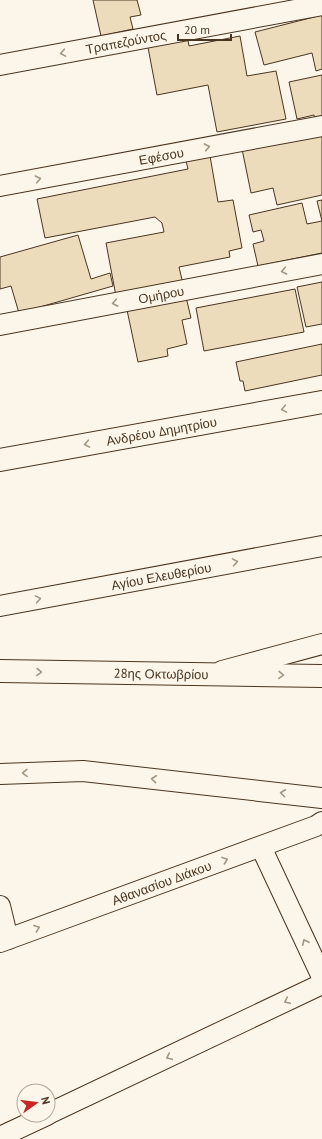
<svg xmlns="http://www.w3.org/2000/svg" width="322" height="1139" viewBox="0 0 322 1139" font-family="'PT Sans',sans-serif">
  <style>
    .building { fill: #ecdcbc; stroke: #4a3520 }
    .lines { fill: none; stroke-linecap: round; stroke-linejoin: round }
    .minor-casing { stroke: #4a3520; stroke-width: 22 }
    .major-casing { stroke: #4a3520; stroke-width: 24 }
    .minor { stroke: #fbf6e9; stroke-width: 20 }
    .major { stroke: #fbf6e9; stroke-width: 22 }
    .oneway { stroke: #a29684 }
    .labels { text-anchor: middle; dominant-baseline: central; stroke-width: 3; stroke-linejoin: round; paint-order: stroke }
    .street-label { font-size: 13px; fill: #4a3520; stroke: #fbf6e9 }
  </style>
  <rect width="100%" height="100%" fill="#fbf6e9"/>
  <path class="building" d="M93,0H137L141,15L130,17L133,29L101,36Z
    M322,15V69L316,71L312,53L264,65L255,32Z
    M187,35L189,46L240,36L247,76L276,71L286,119L217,132L208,85L157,95L147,42Z
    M322,75V117L315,119L314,115L297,119L289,82Z
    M322,132V195L277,205L273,188L251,193L242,149Z
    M210,156L218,202L233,200L242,248L229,251L230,257L179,267L183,284L116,296L106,243L164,232L162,223L155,217L45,238L37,199L188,169L186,161Z
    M322,200V253L258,266L253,244L264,241L261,230L253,232L249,215L302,203L307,224L322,221L317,201Z
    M78,235L91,279L110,273L113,286L19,313L11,286L0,289V257Z
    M322,282V324L306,327L297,287Z
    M295,289L304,332L204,351L196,308Z
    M186,297L191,318L182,320L187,344L167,349L168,356L138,362L127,310Z
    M322,344V375L245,391L243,381H240L236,362Z"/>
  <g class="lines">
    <defs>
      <g id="minor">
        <path id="s1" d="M0,65L322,5"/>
        <path id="s2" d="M0,186L322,126"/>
        <path id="s3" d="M0,325L322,264"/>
        <path id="s4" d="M0,606L322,546"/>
        <path d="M222,671L322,644"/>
        <path d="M0,774L83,771L322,798"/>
        <path d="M261,847L322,977"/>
        <path d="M0,906L8,939"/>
        <path id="s5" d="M0,942L316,826L322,822"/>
        <path d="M48,1114L322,984"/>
        <path d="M0,1137L47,1115"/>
      </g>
      <g id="major">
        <path id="s6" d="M0,460L322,402"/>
        <path id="s7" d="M0,671L322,676"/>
      </g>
    </defs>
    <use href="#minor" class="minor-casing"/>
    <use href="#major" class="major-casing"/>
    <use href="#minor" class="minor"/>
    <use href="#major" class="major"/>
  </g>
  <defs><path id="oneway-chevron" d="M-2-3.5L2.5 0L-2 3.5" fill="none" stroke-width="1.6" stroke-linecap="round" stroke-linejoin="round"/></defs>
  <g class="oneway">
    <use href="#oneway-chevron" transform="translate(63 53) rotate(170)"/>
    <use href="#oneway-chevron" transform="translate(207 147) rotate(-11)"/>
    <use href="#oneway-chevron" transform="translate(38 179) rotate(-11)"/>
    <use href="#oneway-chevron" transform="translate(284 271) rotate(169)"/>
    <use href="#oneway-chevron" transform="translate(115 303) rotate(169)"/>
    <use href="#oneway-chevron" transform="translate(284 409) rotate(170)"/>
    <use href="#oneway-chevron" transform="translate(87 444) rotate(170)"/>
    <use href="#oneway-chevron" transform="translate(235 562) rotate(-10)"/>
    <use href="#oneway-chevron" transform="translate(38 599) rotate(-10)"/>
    <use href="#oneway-chevron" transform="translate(39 672) rotate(1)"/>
    <use href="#oneway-chevron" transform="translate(281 675) rotate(1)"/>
    <use href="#oneway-chevron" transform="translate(25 773) rotate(178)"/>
    <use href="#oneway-chevron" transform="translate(154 779) rotate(-174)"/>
    <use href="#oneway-chevron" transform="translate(283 793) rotate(-173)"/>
    <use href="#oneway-chevron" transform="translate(225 860) rotate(-20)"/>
    <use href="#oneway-chevron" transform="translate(37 928) rotate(-20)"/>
    <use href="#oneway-chevron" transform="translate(305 942) rotate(-115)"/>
    <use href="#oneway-chevron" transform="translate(287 1001) rotate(155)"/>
    <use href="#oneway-chevron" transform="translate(169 1057) rotate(155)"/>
  </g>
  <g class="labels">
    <g class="street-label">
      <text stroke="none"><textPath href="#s1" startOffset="128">Τραπεζούντος</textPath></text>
      <text stroke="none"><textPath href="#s2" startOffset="164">Εφέσου</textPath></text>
      <text stroke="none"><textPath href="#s3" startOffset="164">Ομήρου</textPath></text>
      <text stroke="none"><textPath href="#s6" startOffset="164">Ανδρέου Δημητρίου</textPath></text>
      <text stroke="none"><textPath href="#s4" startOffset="164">Αγίου Ελευθερίου</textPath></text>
      <text stroke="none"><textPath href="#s7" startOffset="161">28ης Οκτωβρίου</textPath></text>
      <text stroke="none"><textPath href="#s5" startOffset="172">Αθανασίου Διάκου</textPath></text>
    </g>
  </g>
  <g transform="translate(36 1103) rotate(76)"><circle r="19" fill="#fbf6e9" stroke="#b4a999"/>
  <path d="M0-3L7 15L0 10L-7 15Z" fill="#c62828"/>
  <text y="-6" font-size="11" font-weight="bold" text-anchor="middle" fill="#4a3520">N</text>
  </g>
  <path d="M178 34v6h53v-6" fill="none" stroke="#4a3520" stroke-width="2"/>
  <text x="184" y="34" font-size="12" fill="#4a3520" stroke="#fbf6e9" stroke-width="3" paint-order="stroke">20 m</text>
</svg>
